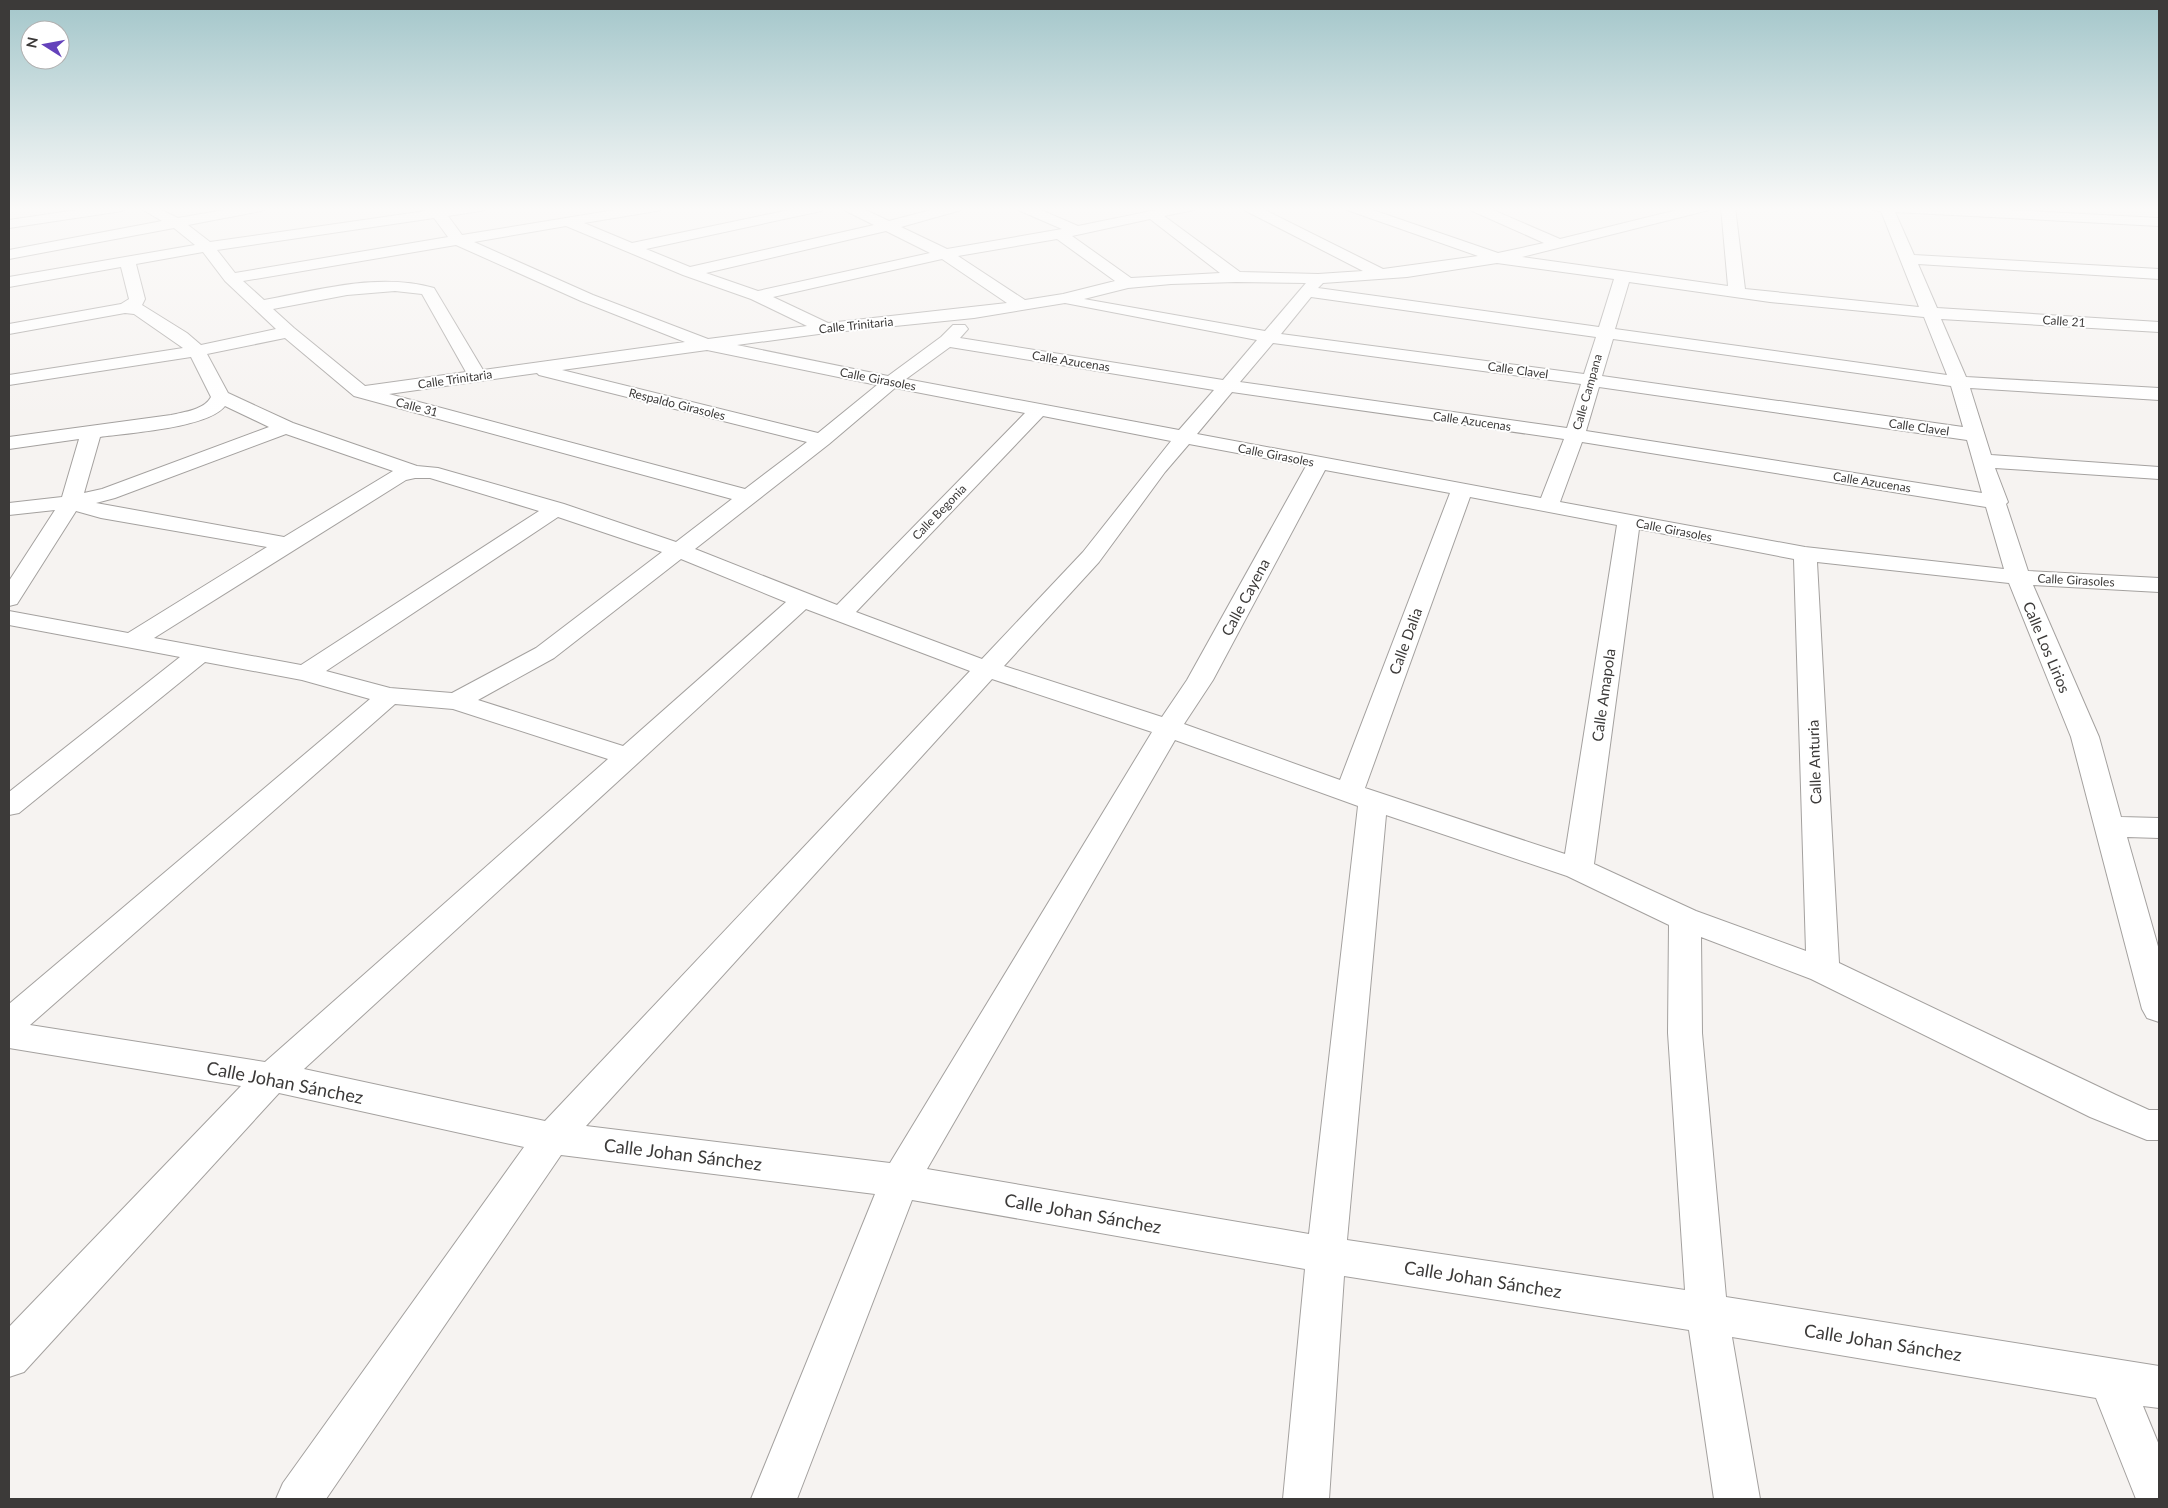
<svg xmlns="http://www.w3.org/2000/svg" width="2168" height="1508" viewBox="0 0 2168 1508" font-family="Lato,sans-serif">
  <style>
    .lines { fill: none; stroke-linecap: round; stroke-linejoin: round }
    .minor-casing { stroke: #a4a19f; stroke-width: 2 }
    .minor { fill: #fff; fill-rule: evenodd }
    .labels { text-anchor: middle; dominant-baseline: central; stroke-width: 4; stroke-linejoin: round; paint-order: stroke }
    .far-street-label { font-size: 12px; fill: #3c3a39; stroke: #fff }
    .street-label { font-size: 15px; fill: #3c3a39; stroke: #fff }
    .near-street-label { font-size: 18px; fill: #3c3a39; stroke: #fff }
  </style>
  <rect width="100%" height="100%" fill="#f6f3f1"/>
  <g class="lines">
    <defs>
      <path id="minor" d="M97,207H129L122,211L9,228V220Z
        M138,207H155L178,218L241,207H268L261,211L188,225L210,242L426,211L423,207H438L441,208L487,207L485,210L480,211L448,216L462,235L633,207H663L661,210L656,211L584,223L632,243L803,207H828L821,211L646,249L690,267L874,225L844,210L842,207H859L889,221L942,207H963L961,210L901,227L947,249L1062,229L1018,210L1016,207H1034L1078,226L1171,207H1196L1194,210L1164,216L1240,272L1318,274L1363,271L1244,210L1242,207H1259L1383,269L1478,256L1347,210L1345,207H1364L1498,253L1544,243L1470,210L1468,207H1486L1560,239L1689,207H1711L1709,210L1522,257L1728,286L1721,207H1735L1745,289L1919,307L1881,211L1873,210L1871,207H1950L2159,218V226L1895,212L1914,255L2159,269V279L1918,264L1937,308L2159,322V332L1941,319L1966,377L2159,388V400L1970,388L1991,455L2159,467V479L1995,468L2008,502L2006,504L2028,571L2159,578V592L2033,585L2099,737L2121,817L2159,818V838L2127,837L2159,950V1022L2147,1018L2142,1009L2071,737L2009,583L1817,562L1839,963L2116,1095L2149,1110H2159V1140H2147L2090,1117L1811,979L1701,937L1702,1033L1726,1297L2159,1366V1408L2143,1406L2159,1445V1499H2136L2096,1398L1732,1337L1760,1499H1714L1689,1330L1344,1276L1329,1499H1283L1305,1269L912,1200L797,1499H751L875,1194L561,1155L326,1499H276L283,1483L524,1147L279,1093L24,1372L9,1377V1327L241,1086L9,1048V1004L370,699L302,680L205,662L19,813L9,815V792L180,657L9,625V611L128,633L267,547L101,518L76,511L17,604L9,606V581L55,510L9,515V503L62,497L79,439L9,449V437L171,415C184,412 204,410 211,397L191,357L9,385V375L183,348L134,314L125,313L9,334V324L121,304L129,299L121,267L9,287V277L195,245L174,228L9,259V250L162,221ZM434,218L448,237L235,273L217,250ZM1150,219L1220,273L1131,278L1072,236ZM566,226L683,275L751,299L807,326L708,339L593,295L474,242ZM886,231L930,253L758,291L706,273ZM1057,239L1115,281L1063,294L1025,300L958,256ZM456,245L581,301L685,342L483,370L434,288C379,272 319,290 264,300L243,281ZM203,252L225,281L276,329L201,345L187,333L142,305L145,299L136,264ZM942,259L1007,303L828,323L773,297ZM1497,263L1614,279L1599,327L1318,288L1323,283L1407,277ZM1236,282L1306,283L1265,331L1084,299L1128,288L1171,284ZM1629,282L1770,302L1924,317L1947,375L1615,329ZM395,291L422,294L466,372L365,386L294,328L273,309L347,295ZM1311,297L1596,337L1584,374L1281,334ZM1065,303L1257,340L1223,380L960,338L968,329L965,325H953L941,337L888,376L737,345L826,333L974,318ZM285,338L354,396L732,499L676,542L564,504L438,468L417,466L293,423L228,393L207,354ZM1613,339L1951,386L1963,427L1602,376ZM1273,343L1581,384L1567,428L1240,382ZM950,347L1214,390L1179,430L906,379ZM707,350L877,385L818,433L562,370ZM537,373L539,375L807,442L745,489L389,394ZM1599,387L1967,440L1982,493L1586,431ZM895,388L1025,413L837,605L695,549L829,444ZM1232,392L1564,439L1541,498L1197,434ZM225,406L269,427L102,489L84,493L100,437C128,433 208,428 225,406ZM1043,416L1171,441L1083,552L982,659L856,612ZM286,434L393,471L284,537L96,503L115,498ZM1582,442L1986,507L2004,569L1805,547L1560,502ZM1189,444L1306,466L1187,680L1162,717L1004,666L1099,562L1165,472ZM1325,470L1450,493L1340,780L1184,724L1213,680ZM415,478H430L539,511L301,665L154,638L406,480ZM1470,497L1617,525L1565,854L1365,788ZM558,517L662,552L536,648L452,693L390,688L326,671ZM1639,529L1794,559L1806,951L1696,911L1594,864ZM681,559L786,602L623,746L478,700L554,658ZM806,609L970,671L545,1121L304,1069ZM992,679L1152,732L890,1163L586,1126ZM395,704L453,709L608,759L265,1062L30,1025ZM1175,740L1358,806L1309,1234L927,1169ZM1386,815L1567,876L1669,925L1668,1033L1685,1290L1347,1240Z"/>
    </defs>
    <use href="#minor" class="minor-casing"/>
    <use href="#minor" class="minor"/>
  </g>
  <linearGradient id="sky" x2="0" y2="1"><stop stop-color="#a3c6ca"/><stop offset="0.5" stop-color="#fbfaf9"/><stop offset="1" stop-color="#fbfaf9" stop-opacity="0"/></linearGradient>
  <rect width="2168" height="418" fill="url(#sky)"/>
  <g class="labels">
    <g class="far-street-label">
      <text transform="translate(2064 321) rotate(4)">Calle 21</text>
      <text transform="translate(856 325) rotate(-6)">Calle Trinitaria</text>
      <text transform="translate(1071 361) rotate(9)">Calle Azucenas</text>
      <text transform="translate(1518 370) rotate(8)">Calle Clavel</text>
      <text transform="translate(455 379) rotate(-8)">Calle Trinitaria</text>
      <text transform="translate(878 379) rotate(11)">Calle Girasoles</text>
      <text transform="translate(1587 392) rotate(-74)">Calle Campana</text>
      <text transform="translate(677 404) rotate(14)">Respaldo Girasoles</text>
      <text transform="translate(417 407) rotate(15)">Calle 31</text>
      <text transform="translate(1472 421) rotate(8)">Calle Azucenas</text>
      <text transform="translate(1919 427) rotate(8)">Calle Clavel</text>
      <text transform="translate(1276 455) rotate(11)">Calle Girasoles</text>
      <text transform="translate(1872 482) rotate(9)">Calle Azucenas</text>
      <text transform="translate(939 512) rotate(-46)">Calle Begonia</text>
      <text transform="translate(1674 530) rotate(11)">Calle Girasoles</text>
      <text transform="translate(2076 580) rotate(3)">Calle Girasoles</text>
    </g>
    <g class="street-label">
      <text transform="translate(1245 597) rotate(-62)">Calle Cayena</text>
      <text transform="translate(1405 641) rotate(-70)">Calle Dalia</text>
      <text transform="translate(2047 647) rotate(67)">Calle Los Lirios</text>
      <text transform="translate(1603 695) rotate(-82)">Calle Amapola</text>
      <text transform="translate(1814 762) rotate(-92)">Calle Anturia</text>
    </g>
    <g class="near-street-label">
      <text transform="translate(285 1082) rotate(11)">Calle Johan Sánchez</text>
      <text transform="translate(683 1154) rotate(7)">Calle Johan Sánchez</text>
      <text transform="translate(1083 1213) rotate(10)">Calle Johan Sánchez</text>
      <text transform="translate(1483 1279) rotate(9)">Calle Johan Sánchez</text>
      <text transform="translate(1883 1342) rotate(9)">Calle Johan Sánchez</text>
    </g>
  </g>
  <rect width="2168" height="1508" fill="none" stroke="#3c3a39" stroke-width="20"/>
  <g transform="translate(45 45) rotate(281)"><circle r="24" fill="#ffffff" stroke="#b1b0b0"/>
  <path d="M0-4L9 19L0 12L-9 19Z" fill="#6442bb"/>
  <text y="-8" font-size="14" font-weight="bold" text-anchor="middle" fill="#3c3a39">N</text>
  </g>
</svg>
